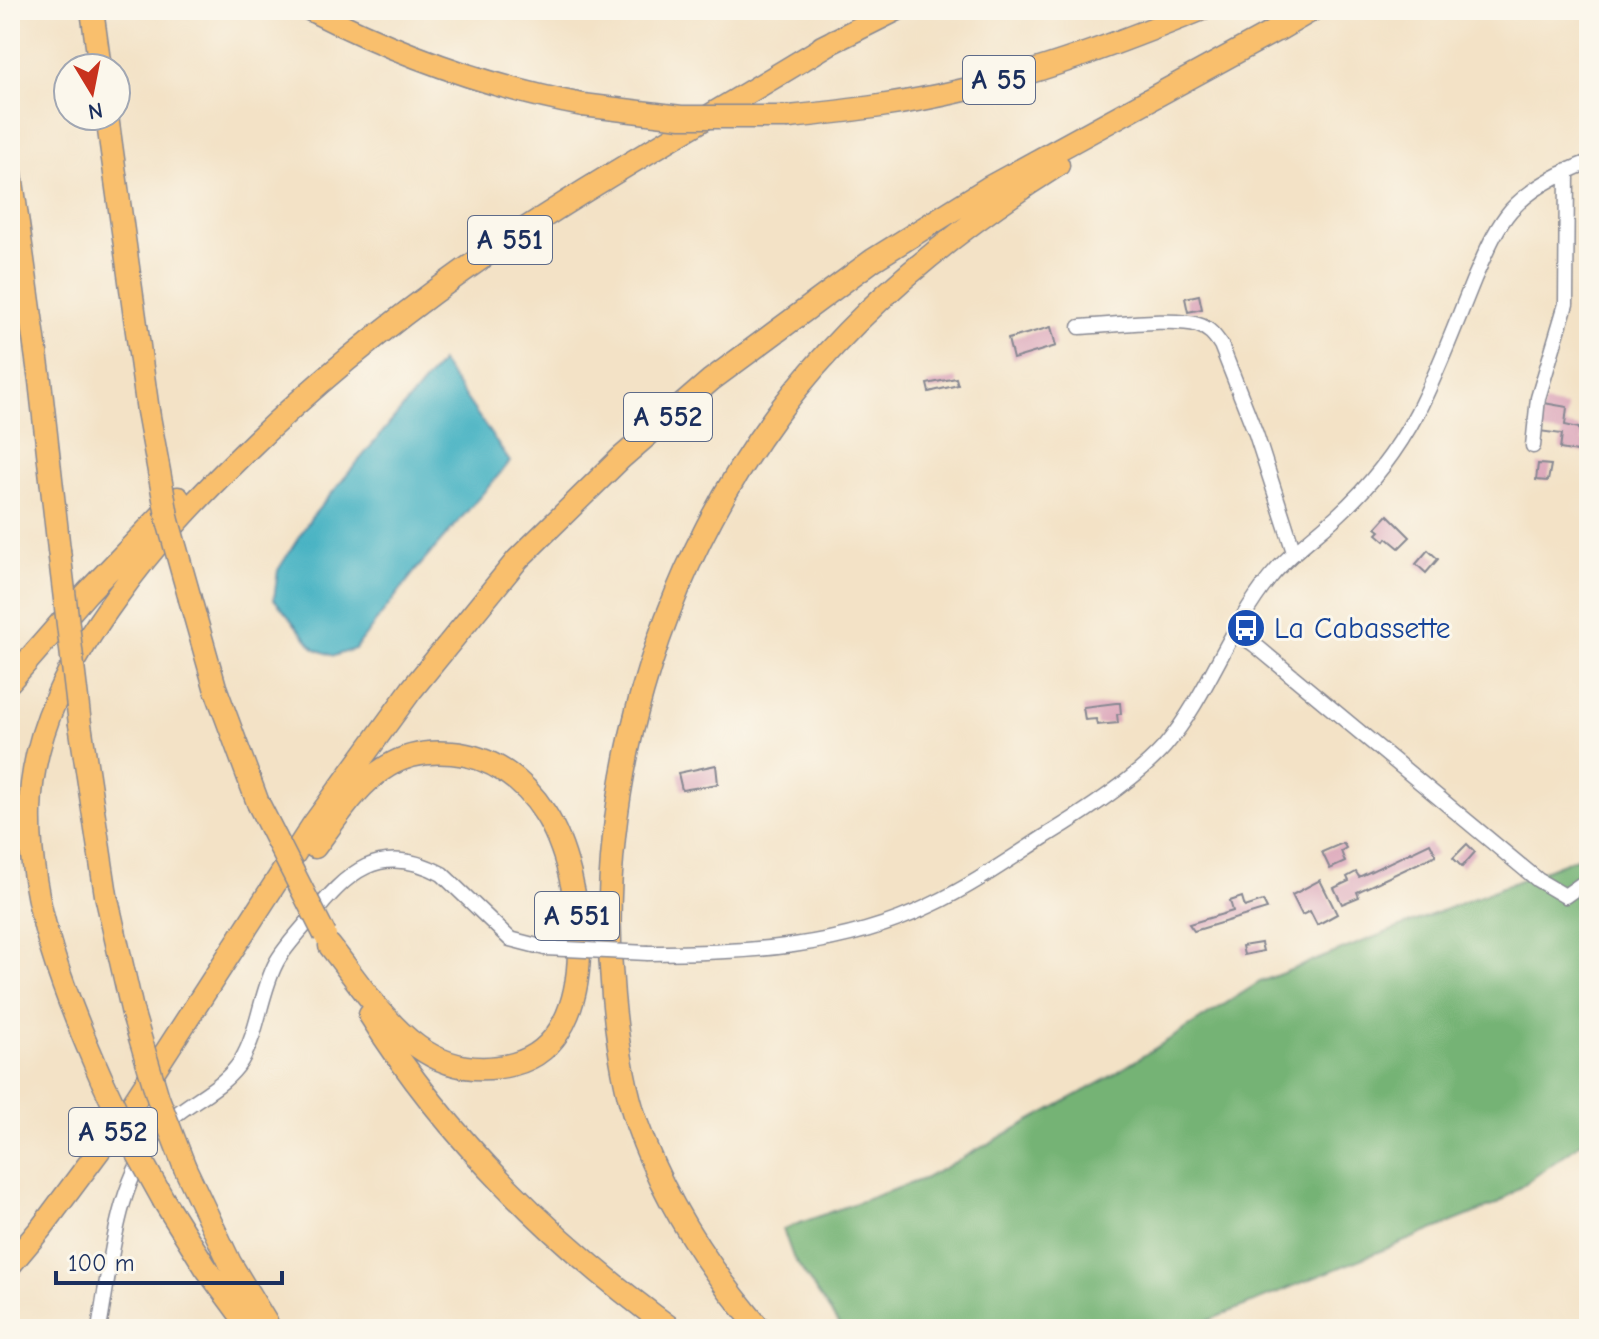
<svg xmlns="http://www.w3.org/2000/svg" width="1599" height="1339" viewBox="0 0 1599 1339" font-family="'Comic Neue',sans-serif">
  <style>
    .forest { fill: #75b374; stroke: #487169; stroke-width: 2 }
    .water { fill: #46b2c3; stroke: #307090; stroke-width: 2 }
    .building { fill: #daa2b7 }
    .lines { fill: none; stroke-linecap: round; stroke-linejoin: round }
    .minor-casing { stroke: #878892; stroke-width: 17 }
    .highway-casing { stroke: #878892; stroke-width: 25 }
    .minor { stroke: #fff; stroke-width: 14 }
    .highway { stroke: #f9bf6d; stroke-width: 22 }
    .minor-bridge-casing { stroke: #878892; stroke-width: 17; stroke-linecap: butt }
    .highway-bridge-casing { stroke: #878892; stroke-width: 25; stroke-linecap: butt }
    .minor-bridge { stroke: #fff; stroke-width: 14 }
    .highway-bridge { stroke: #f9bf6d; stroke-width: 22 }
    .labels { text-anchor: middle; dominant-baseline: central; stroke-width: 6; stroke-linejoin: round; paint-order: stroke }
    .shield { fill: #fbf7ec; stroke: #5e6b89; stroke-width: 2 }
    .shield-label { font-size: 28px; font-weight: bold; fill: #1b2f5e }
    .transit-label { font-size: 30px; fill: #164399; stroke: #fbf7ec; text-anchor: start }
  </style>
  <rect width="100%" height="100%" fill="#fbf7ec"/>
  <filter id="ink" filterUnits="userSpaceOnUse"><feTurbulence type="fractalNoise" baseFrequency=".0125" numOctaves="2"/><feDisplacementMap in="SourceGraphic" scale="16" xChannelSelector="R" yChannelSelector="G"/><feConvolveMatrix kernelMatrix="1 2 1 2 8 2 1 2 1" color-interpolation-filters="sRGB"/></filter>
  <filter id="wash" filterUnits="userSpaceOnUse"><feTurbulence type="fractalNoise" baseFrequency=".006" numOctaves="4" result="noise"/><feDisplacementMap in="SourceGraphic" scale="32" xChannelSelector="R" yChannelSelector="G"/><feGaussianBlur stdDeviation="1.8" result="paint"/><feColorMatrix in="noise" values="0 0 0 0 0 0 0 0 0 0 0 0 0 0 0 0 0 1.4 0 .05"/><feComposite in="paint" operator="in"/></filter>
  <g filter="url(#wash)">
    <rect width="100%" height="100%" fill="#f3e2c6"/>
    <path class="forest" d="M1589,853V1137L1497,1204L1187,1329H842L793,1257L783,1229L926,1178L1108,1078L1260,982Z"/>
    <path class="water" d="M441,362L510,462L416,570L355,649L334,656L315,649L274,599L278,570L311,518Z"/>
    <g id="blocks">
      <path class="building" d="M1199,295L1202,309L1188,312L1185,298Z
        M1051,327L1056,346L1013,359L1008,339Z
        M956,378L958,385L929,392L927,384Z
        M1544,403L1567,407L1565,425L1579,428V431L1584,432L1582,441L1589,443V454L1560,449L1562,434L1539,431Z
        M1538,464L1551,465L1548,481L1536,480Z
        M1388,515L1410,537L1399,548L1387,538L1385,541L1377,534L1380,531L1376,528Z
        M1428,550L1438,559L1426,573L1416,564Z
        M1116,703H1120L1121,714H1117L1118,723L1097,725L1096,719L1085,720L1083,707Z
        M716,765L718,784L682,790L678,773Z
        M1343,843L1346,848L1341,851L1345,862L1330,869L1322,852Z
        M1430,843L1436,855L1357,892L1359,897L1342,904L1334,888L1349,881L1347,877L1356,872L1359,877Z
        M1467,844L1475,852L1462,867L1453,858Z
        M1320,880L1337,914L1317,925L1310,911L1302,915L1292,895Z
        M1242,897L1245,907L1263,901L1267,909L1194,931L1189,924L1233,911L1230,901Z
        M1261,943L1263,951L1244,955L1242,946Z"/>
    </g>
  </g>
  <g filter="url(#ink)">
    <use href="#blocks" fill-opacity="0" stroke="#878892" stroke-width="2"/>
    <g class="lines">
      <defs>
        <path id="minor" d="M1080,327C1107,326 1176,317 1198,325C1209,328 1215,336 1221,345L1256,434L1294,552
          M1533,446L1538,398L1566,304L1567,170
          M1235,631L1255,645L1538,880L1565,896L1589,879
          M648,953C744,953 844,948 931,905C971,886 1007,861 1044,837C1082,814 1136,779 1165,746C1208,695 1228,630 1269,579C1289,554 1314,537 1337,516C1369,487 1397,451 1417,413C1439,370 1456,323 1474,279C1485,255 1494,230 1511,210C1532,187 1560,173 1589,162
          M99,1329C111,1263 116,1180 162,1127C185,1102 223,1090 241,1061C259,1031 260,994 276,963C284,948 298,934 309,920C347,872 379,841 442,874L510,939L545,948"/>
        <path id="highway" d="M92,10L100,68
          M311,10C398,54 487,87 583,105
          M1278,30L1312,10
          M822,47L896,10
          M107,116L148,411
          M789,117C848,111 906,104 964,90C1045,71 1123,41 1200,10
          M10,167L40,381L59,550
          M190,599L215,687L258,803
          M10,681L87,593L178,498
          M80,724L106,895L133,1014
          M315,847C336,819 357,784 388,766C407,754 430,751 452,753C491,756 524,780 545,813C584,873 607,1040 514,1064C422,1088 379,1008 330,946
          M370,1015C447,1138 555,1244 672,1329
          M102,1080C65,996 28,904 30,811C32,729 71,659 118,595C154,544 197,499 242,455C310,388 384,327 463,271C582,187 711,117 835,40
          M185,1168L230,1263L270,1329
          M164,1201L206,1268L251,1329
          M10,1265L42,1227L124,1117L313,825L412,689L518,559L621,458L711,380L873,260L988,188L1291,22
          M760,1329C708,1268 664,1201 637,1124C623,1084 617,1039 613,996C594,793 656,579 777,414C853,312 951,232 1058,165"/>
      </defs>
      <use href="#minor" class="minor-casing"/>
      <use href="#highway" class="highway-casing"/>
      <use href="#minor" class="minor"/>
      <use href="#highway" class="highway"/>
      <defs>
        <path id="minor-bridge" d="M545,948L648,953"/>
        <path id="highway-bridge" d="M583,105L681,117H789
          M148,411L168,521L190,599
          M59,550L80,724
          M258,803L325,935
          M133,1014L158,1098L185,1168
          M102,1080L129,1138L164,1201"/>
      </defs>
      <use href="#minor-bridge" class="minor-bridge-casing"/>
      <use href="#highway-bridge" class="highway-bridge-casing"/>
      <use href="#minor-bridge" class="minor-bridge"/>
      <use href="#highway-bridge" class="highway-bridge"/>
    </g>
  </g>
  <defs>
    <symbol id="bus-disc" viewBox="-11 -11 22 22"><circle r="9.5" fill="#1a4fb4" stroke="#fbf7ec"/><path d="M-5-6H5V4H4V6H2V4H-2V6H-4V4H-5ZM-3.5-4V0h7V-4ZM-3.5 1.2v1.5H-2V1.2ZM2 1.2v1.5H3.5V1.2Z" fill="#fff"/></symbol>
  </defs>
  <g fill-rule="evenodd">
    <use href="#bus-disc" x="1224" y="606" width="44" height="44"/>
  </g>
  <g class="labels">
    <g class="shield">
      <rect x="963" y="56" width="72" height="48" rx="6"/>
      <rect x="468" y="216" width="84" height="48" rx="6"/>
      <rect x="624" y="393" width="88" height="48" rx="6"/>
      <rect x="535" y="892" width="84" height="48" rx="6"/>
      <rect x="69" y="1108" width="88" height="48" rx="6"/>
    </g>
    <g class="shield-label">
      <text x="999" y="80">A 55</text>
      <text x="510" y="240">A 551</text>
      <text x="668" y="417">A 552</text>
      <text x="577" y="916">A 551</text>
      <text x="113" y="1132">A 552</text>
    </g>
    <g class="transit-label">
      <text x="1274" y="628">La Cabassette</text>
    </g>
  </g>
  <rect width="1599" height="1339" fill="none" stroke="#fbf7ec" stroke-width="40"/>
  <g transform="translate(92 92) rotate(170)"><circle r="38" fill="#fbf7ec" stroke="#a1a7b3" stroke-width="2"/>
  <path d="M0-6L14 30L0 20L-14 30Z" fill="#c8321e"/>
  <text y="-12" font-size="22" font-weight="bold" text-anchor="middle" fill="#1b2f5e">N</text>
  </g>
  <path d="M56 1271v12h226v-12" fill="none" stroke="#1b2f5e" stroke-width="4"/>
  <text x="68" y="1271" font-size="24" fill="#1b2f5e" stroke="#fbf7ec" stroke-width="6" paint-order="stroke">100 m</text>
</svg>
